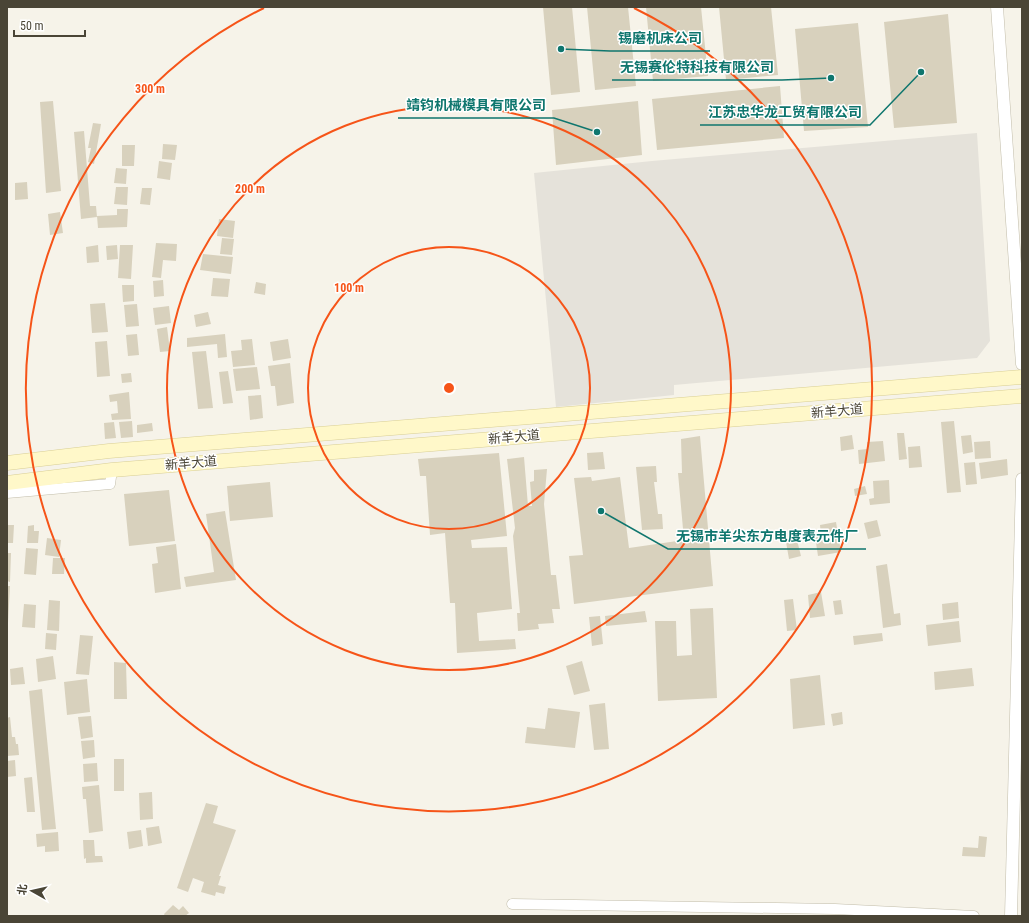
<svg xmlns="http://www.w3.org/2000/svg" width="1029" height="923" viewBox="0 0 1029 923" font-family="'Roboto Condensed','Noto Sans SC',sans-serif">
  <style>
    .industrial { fill: #e5e2da }
    .building { fill: #d8d1bd }
    .lines { fill: none; stroke-linecap: round; stroke-linejoin: round }
    .minor-casing { stroke: #c2bdaa; stroke-width: 11 }
    .tertiary-casing { stroke: #c2bdaa; stroke-width: 13 }
    .secondary-casing { stroke: #d9cf95; stroke-width: 15 }
    .minor { stroke: #fff; stroke-width: 10 }
    .tertiary { stroke: #fff; stroke-width: 12 }
    .secondary { stroke: #fff8c9; stroke-width: 14 }
    .ring { fill: none; stroke: #f65418; stroke-width: 2 }
    .labels { text-anchor: middle; dominant-baseline: central; stroke-width: 3; stroke-linejoin: round; paint-order: stroke }
    .street-label { font-size: 13px; fill: #4a4536; stroke: #fff }
    .centre { fill: #f65418; stroke: #fff; stroke-width: 2 }
    .ring-label { font-size: 12px; text-anchor: middle; font-weight: bold; fill: #f65418; stroke: #fff; stroke-width: 3; stroke-linejoin: round; paint-order: stroke }
    .leader { fill: none; stroke: #0f766e; stroke-width: 1.5 }
    .callout-dot { fill: #0f766e; stroke: #fff; stroke-width: 1.5 }
    .callout-label { font-size: 14px; text-anchor: middle; font-weight: bold; fill: #0f766e; stroke: #fff; stroke-width: 3; stroke-linejoin: round; paint-order: stroke }
  </style>
  <rect width="100%" height="100%" fill="#f6f3e9"/>
  <path class="industrial" d="M977,133L990,341L977,358L674,385V395L556,407L534,173L652,161Z"/>
  <path class="building" d="M543,7H572L580,92L551,95Z
    M587,7H628L636,86L595,90Z
    M646,7H701L708,76L653,81Z
    M719,7H771L778,75L726,80Z
    M948,14L957,123L894,128L884,22Z
    M858,23L868,127L804,131L795,29Z
    M780,86L784,138L657,150L652,99Z
    M53,101L61,191L46,193L40,102Z
    M638,101L642,155L556,165L552,110Z
    M93,123L101,124L94,164L88,162L91,148H88Z
    M84,131L90,206H96L97,217L81,219L74,132Z
    M163,144L177,145L175,160L162,159Z
    M122,145H135L134,166H122Z
    M159,161L172,163L170,180L157,178Z
    M116,168L127,169L126,184L114,183Z
    M27,182L28,199L15,200V183Z
    M116,187H128L127,205L114,204Z
    M142,188H152L150,205L140,204Z
    M117,209H128L127,227L98,228L97,216L117,215Z
    M60,212L63,233L50,235L48,214Z
    M219,219L235,221L233,238L217,236Z
    M222,238L234,239L232,255L220,254Z
    M156,243L177,244L176,261L163,260L161,278L152,277Z
    M98,245L99,262L87,263L86,247Z
    M117,245L118,259L107,260L106,246Z
    M120,245H133L131,279L118,278Z
    M203,254L233,257L231,274L200,270Z
    M213,278L230,279L228,297L211,296Z
    M163,280L164,296L154,297L153,281Z
    M256,282L266,284L265,295L254,293Z
    M122,285H134V301L123,302Z
    M105,303L108,332L92,333L90,304Z
    M137,304L139,326L126,327L124,305Z
    M169,306L171,323L155,325L153,308Z
    M208,312L211,324L196,327L194,315Z
    M167,327L170,351L160,352L157,329Z
    M137,334L139,355L128,356L126,335Z
    M225,334L227,357L218,358L217,344L187,347V338Z
    M252,339L255,365L233,367L231,351L242,350L241,340Z
    M288,339L291,358L273,361L270,342Z
    M107,341L110,376L97,377L95,342Z
    M206,351L213,408L198,409L192,352Z
    M290,363L294,403L277,406L275,386H271L268,366Z
    M257,367L260,389L236,391L233,369Z
    M228,371L233,403L223,404L219,372Z
    M131,373L132,382L122,383L121,374Z
    M129,392L131,419L112,420L111,414L118,413L117,401L110,402L109,395Z
    M261,395L263,418L250,420L248,396Z
    M132,421L133,437L121,438L119,422Z
    M954,421L961,492L947,493L941,422Z
    M114,422L116,438L105,439L104,423Z
    M152,423L153,431L137,433V425Z
    M897,433H904L907,459L899,460Z
    M852,435L854,449L841,451L840,437Z
    M971,435L973,452L963,454L961,436Z
    M700,436L713,586L574,604L569,556L583,555L574,478L591,477L592,481L620,477L629,548L684,540L678,473H682L681,439Z
    M883,441L885,461L859,464L858,450L867,449V442Z
    M990,441L991,458L975,459L974,442Z
    M920,446L922,467L909,468L908,447Z
    M603,452L605,469L588,470L587,453Z
    M499,453L507,536L471,540L472,548L507,547L512,609L477,613L479,641L515,639L516,649L457,653L455,603H450L445,533L430,535L426,476H420L418,459Z
    M524,457L528,506H532L530,482L534,481V470L547,469L544,504L551,575H556L560,609H552L554,623L538,624L539,629L518,631L517,613H520L513,536L515,528L507,459Z
    M1007,459L1008,475L981,479L979,463Z
    M975,462L977,484L966,485L964,463Z
    M656,466L657,482H654L658,514H662L663,529L642,530L636,467Z
    M889,480L890,503L870,505L869,499L874,498L873,481Z
    M270,482L273,517L230,521L227,486Z
    M865,486L867,494L855,496L854,489Z
    M169,490L175,541L129,546L124,494Z
    M225,511L236,580L186,587L184,577L214,572L206,514Z
    M877,520L881,536L868,539L864,523Z
    M836,522L841,552L818,556L815,536L821,535L820,525Z
    M7,525H14L13,543H7Z
    M34,525V531H39L38,543H27L28,526Z
    M47,538L61,540L59,557L45,555Z
    M797,540L801,556L789,559L786,542Z
    M176,544L181,589L155,593L152,564L158,563L156,547Z
    M26,548L38,549L36,575L24,574Z
    M7,553H11L10,582L7,581Z
    M53,558H65L64,574H52Z
    M887,564L894,614L900,613L901,625L883,628L876,566Z
    M7,586H10L8,623H7Z
    M821,592L825,616L810,618L808,595Z
    M793,599L797,630L787,631L784,600Z
    M49,600L60,601L59,631L47,630Z
    M841,600L843,614L835,615L833,601Z
    M958,602L959,618L943,620L942,604Z
    M24,604L36,605L35,628L22,627Z
    M713,608L717,698L658,701L655,621H676L677,656L692,655L690,609Z
    M645,611L647,622L606,626L605,616Z
    M600,616L603,644L592,646L589,617Z
    M959,621L961,642L928,646L926,625Z
    M46,633L57,634L56,650L45,649Z
    M882,633L883,641L854,645L853,636Z
    M80,635L93,636L89,675L76,674Z
    M53,656L56,679L38,682L36,659Z
    M582,661L590,691L574,695L566,666Z
    M114,662L126,663L127,699H114Z
    M23,667L25,684L11,685L10,669Z
    M972,668L974,686L935,690L934,672Z
    M820,675L825,725L793,729L790,679Z
    M87,679L90,712L67,715L64,682Z
    M42,689L56,829L42,830L29,691Z
    M605,703L609,749L594,750L589,705Z
    M548,708L580,712L575,748L525,743L527,727L545,729Z
    M842,712L843,724L833,726L831,714Z
    M91,716L93,737L81,739L78,717Z
    M10,717L12,737H15L16,744H18L19,755L7,756V718Z
    M94,740L95,757L83,759L81,741Z
    M114,759H124V791H114Z
    M15,760L16,776L7,777V761Z
    M97,763L98,781L84,782L83,764Z
    M32,777L35,812H27L24,778Z
    M99,785L103,831L89,833L86,799H83L82,787Z
    M152,792L153,819L140,820L139,793Z
    M206,803L218,806L213,823L236,830L219,876H221L218,885L226,887L224,894L216,892L215,896L201,892L204,882L193,878L188,892L177,888Z
    M159,826L162,843L148,846L146,828Z
    M141,830L143,846L129,849L127,832Z
    M58,832L59,851L45,852V846L37,847L36,834Z
    M979,836L987,837L985,857L962,856L963,847L978,848Z
    M83,840H94L95,856H102L103,862L86,863V858L84,859Z
    M173,905L179,910L183,906L189,913L185,916H165L164,914Z"/>
  <g class="lines">
    <defs>
      <path id="minor" d="M7,493L110,484L112,470
        M512,904L835,909L974,916"/>
      <path id="tertiary" d="M997,7L1022,364
        M1011,916L1022,479"/>
      <path id="secondary" d="M7,463L109,451L1022,377
        M7,483L112,470L1022,396"/>
    </defs>
    <use href="#minor" class="minor-casing"/>
    <use href="#tertiary" class="tertiary-casing"/>
    <use href="#secondary" class="secondary-casing"/>
    <use href="#minor" class="minor"/>
    <use href="#tertiary" class="tertiary"/>
    <use href="#secondary" class="secondary"/>
  </g>
  <g class="ring">
    <circle cx="449" cy="388" r="141"/>
    <circle cx="449" cy="388" r="282"/>
    <path d="M634 8A423 423 0 1 1 264 8"/>
  </g>
  <g class="labels">
    <g class="street-label">
      <text transform="translate(837 411) rotate(-5)">新羊大道</text>
      <text transform="translate(514 437) rotate(-5)">新羊大道</text>
      <text transform="translate(191 463) rotate(-5)">新羊大道</text>
    </g>
  </g>
  <circle cx="449" cy="388" r="6" class="centre"/>
  <g class="ring-label">
    <text x="150" y="93">300 m</text>
    <text x="250" y="193">200 m</text>
    <text x="349" y="292">100 m</text>
  </g>
  <path class="leader" d="M561 49L610 51H710M831 78L782 80H612M597 132L554 118H398M921 72L870 125H700M601 511L668 549H866"/>
  <g class="callout-dot">
    <circle cx="561" cy="49" r="4"/>
    <circle cx="831" cy="78" r="4"/>
    <circle cx="597" cy="132" r="4"/>
    <circle cx="921" cy="72" r="4"/>
    <circle cx="601" cy="511" r="4"/>
  </g>
  <g class="callout-label">
    <text x="660" y="43">锡磨机床公司</text>
    <text x="697" y="72">无锡赛伦特科技有限公司</text>
    <text x="476" y="110">靖钧机械模具有限公司</text>
    <text x="785" y="117">江苏忠华龙工贸有限公司</text>
    <text x="767" y="541">无锡市羊尖东方电度表元件厂</text>
  </g>
  <rect width="1029" height="923" fill="none" stroke="#4a4536" stroke-width="16"/>
  <g transform="translate(32 891) rotate(278)" stroke="#ffffff" stroke-width="3" paint-order="stroke">
  <path d="M0-3L7 15L0 10L-7 15Z" fill="#4a4536"/>
  <text y="-6" font-size="11" font-weight="bold" text-anchor="middle" fill="#4a4536">北</text>
  </g>
  <path d="M14 30v6h71v-6" fill="none" stroke="#4a4536" stroke-width="2"/>
  <text x="20" y="30" font-size="12" fill="#4a4536" stroke="#ffffff" stroke-width="3" paint-order="stroke">50 m</text>
</svg>
